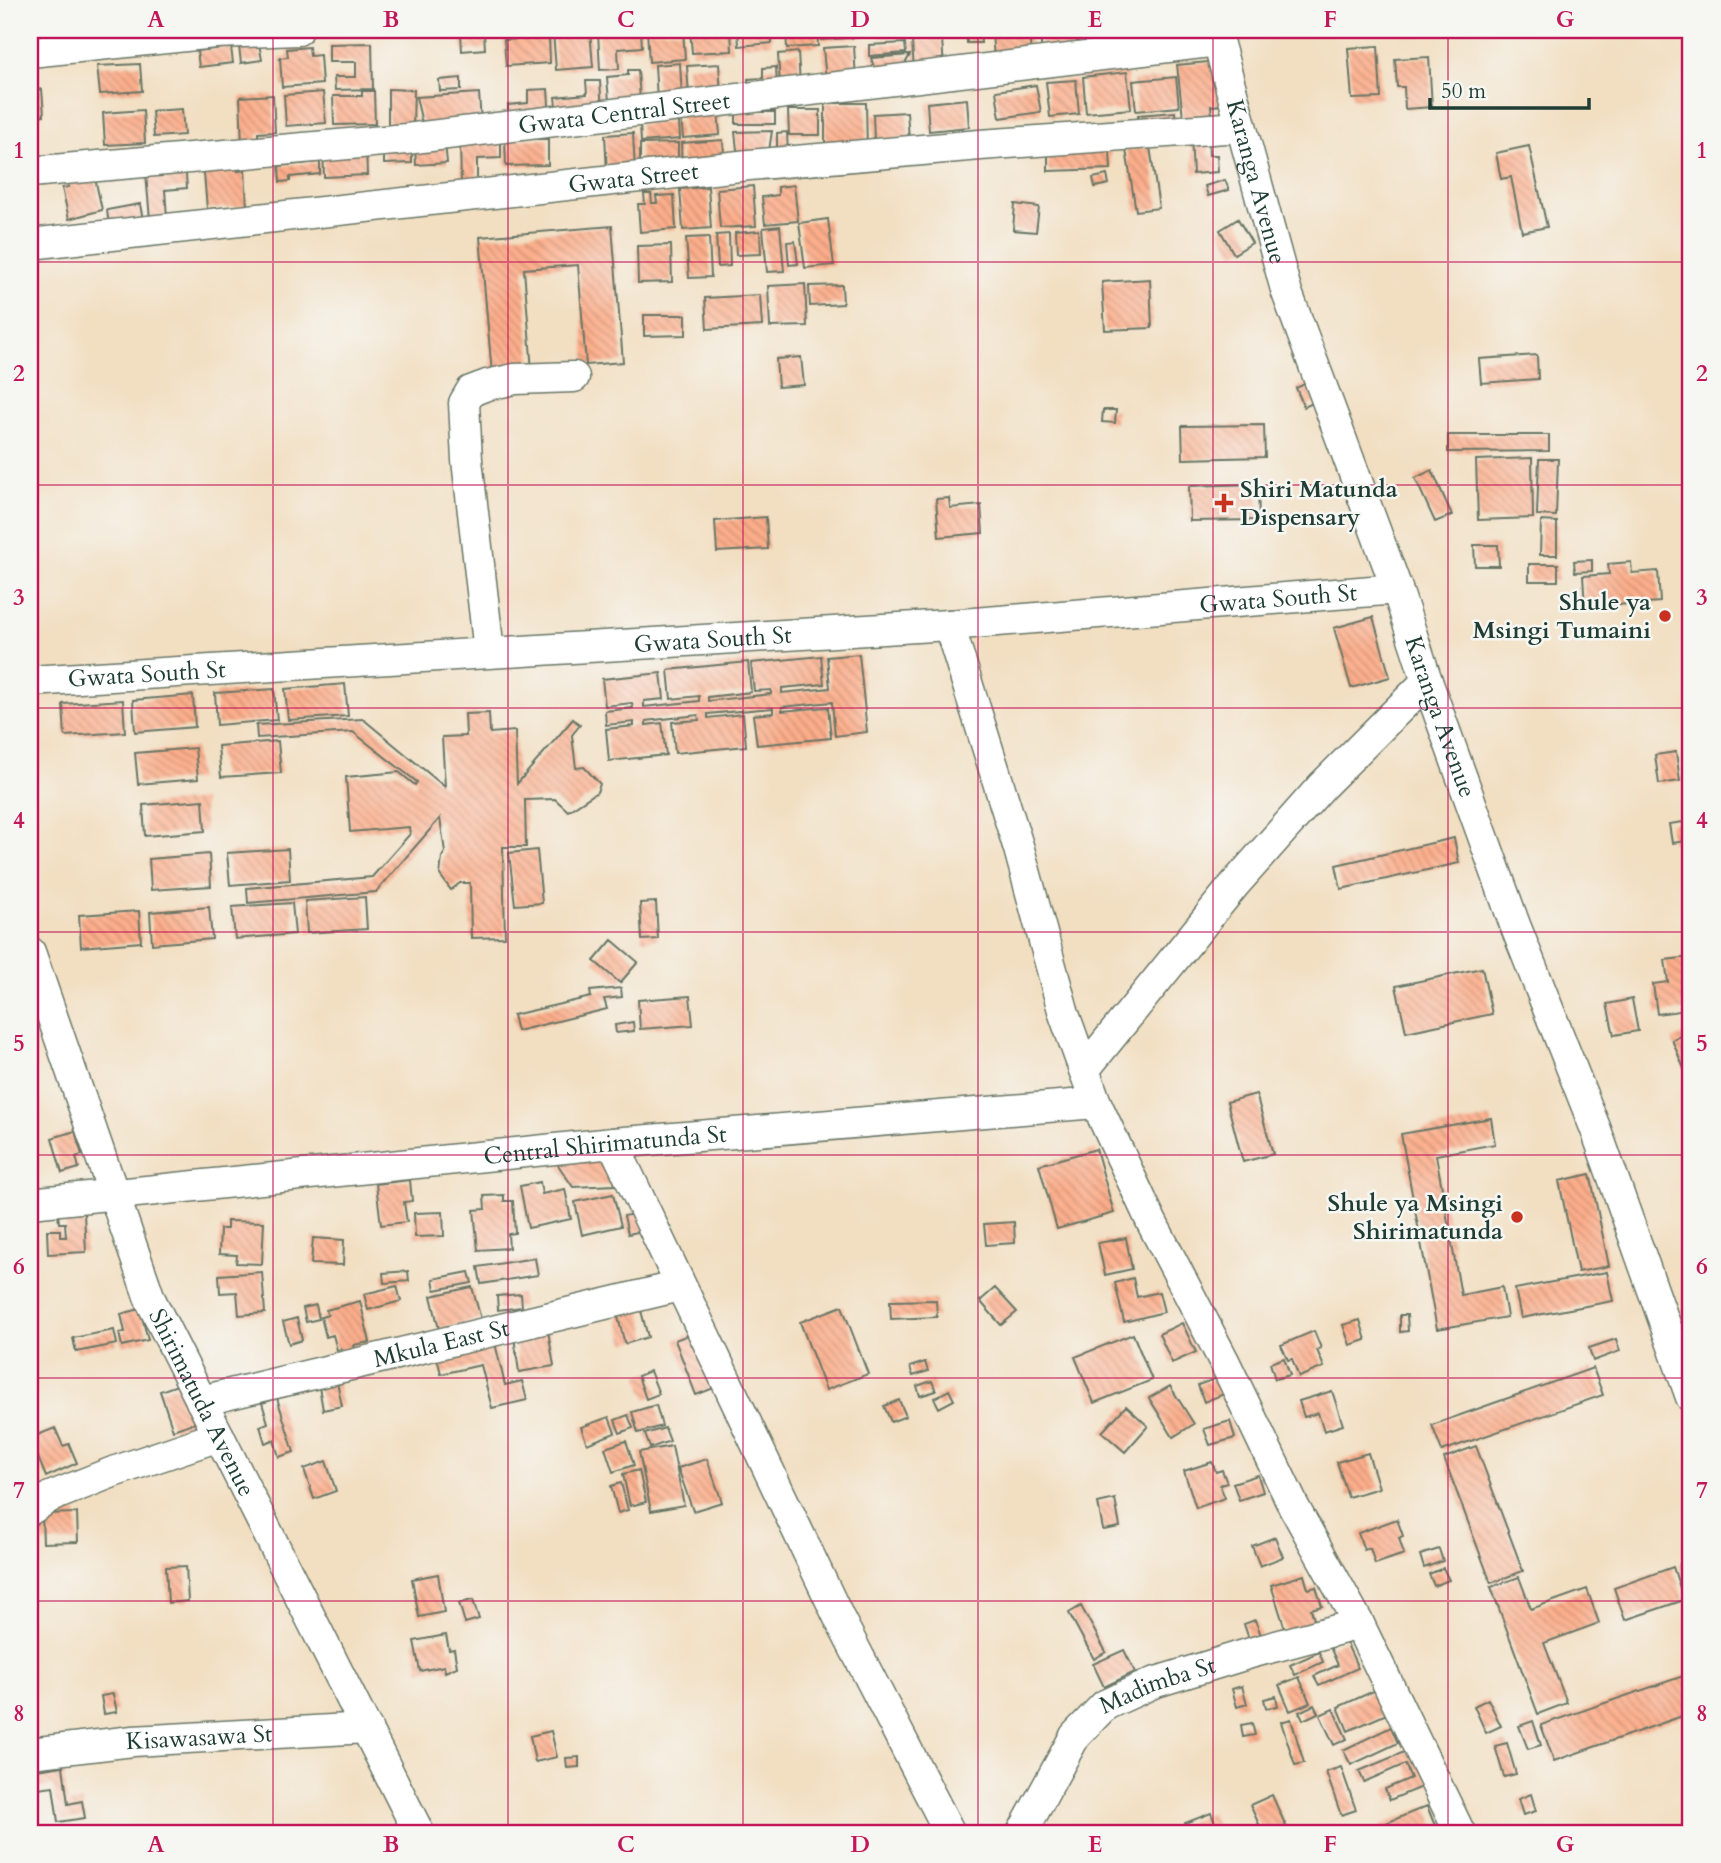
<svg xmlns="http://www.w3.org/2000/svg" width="1721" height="1863" viewBox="0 0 1721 1863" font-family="Cardo,serif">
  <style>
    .building { fill: url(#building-back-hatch) }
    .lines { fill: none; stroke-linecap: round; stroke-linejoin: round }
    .minor-casing { stroke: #697666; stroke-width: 33 }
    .minor { stroke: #fff; stroke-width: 30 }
    .grid { fill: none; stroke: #c2185b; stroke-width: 2; stroke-opacity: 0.55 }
    .poi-dot { fill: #c8321e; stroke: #f6f6f2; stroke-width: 2.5 }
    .labels { text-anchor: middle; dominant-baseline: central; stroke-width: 5; stroke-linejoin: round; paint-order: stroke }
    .street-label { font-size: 24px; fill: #1f3d34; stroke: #f6f6f2 }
    .poi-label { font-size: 24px; font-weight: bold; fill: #1f3d34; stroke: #f6f6f2; text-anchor: end }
    .neatline { fill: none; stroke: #c2185b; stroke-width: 2.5 }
    .grid-label { font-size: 23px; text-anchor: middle; font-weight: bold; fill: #c2185b }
  </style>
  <defs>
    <pattern id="building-back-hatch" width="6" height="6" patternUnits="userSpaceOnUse" patternTransform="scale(1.75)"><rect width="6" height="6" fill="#fdae8b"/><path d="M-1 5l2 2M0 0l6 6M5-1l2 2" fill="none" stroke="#cc8f72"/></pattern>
  </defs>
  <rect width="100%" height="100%" fill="#f6f6f2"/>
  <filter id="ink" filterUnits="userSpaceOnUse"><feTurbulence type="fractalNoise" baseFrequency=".0143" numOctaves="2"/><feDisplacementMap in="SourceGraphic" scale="14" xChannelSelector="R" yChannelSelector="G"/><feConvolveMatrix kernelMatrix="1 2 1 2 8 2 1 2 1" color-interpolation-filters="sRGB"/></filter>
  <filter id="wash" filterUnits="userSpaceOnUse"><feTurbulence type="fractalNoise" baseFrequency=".00686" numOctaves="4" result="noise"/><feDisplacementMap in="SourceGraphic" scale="28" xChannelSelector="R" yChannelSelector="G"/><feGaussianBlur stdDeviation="1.57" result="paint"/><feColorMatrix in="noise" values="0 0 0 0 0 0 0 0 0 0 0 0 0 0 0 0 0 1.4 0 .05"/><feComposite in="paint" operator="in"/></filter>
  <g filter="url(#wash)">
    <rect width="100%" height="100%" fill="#f2dfc2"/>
    <g id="blocks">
      <path class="building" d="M590,30L593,67L556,70L553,31Z
        M641,30L642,47L618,49L619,69L600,70L598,33Z
        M666,30H683L685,59L649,62L647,31Z
        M690,30H731L732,51L692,53Z
        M738,30H771L772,43L739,46Z
        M786,30H817L818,46L787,48Z
        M821,30H858L859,37L821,40Z
        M879,30H903V36L880,38Z
        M936,30H956V36L937,38Z
        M966,30H980L981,43H967Z
        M1029,30L1031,57L994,59L992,33Z
        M1040,30H1077L1078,55L1042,57Z
        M1089,30H1111V33L1192,30L1085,51L1084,39L1090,38Z
        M484,33L485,49L462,51L461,34Z
        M549,37L550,63L506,66L504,40Z
        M942,39L944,69L914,71L912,41Z
        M372,43L373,89L335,90L334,77H356V62H329V44Z
        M905,43L906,53L869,56V45Z
        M259,44L262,60L241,63L239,46Z
        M854,46L856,79L826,81L823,48Z
        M1378,46L1381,98L1352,99L1348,48Z
        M231,47L233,63L199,67L197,51Z
        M309,47L310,56L320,55L322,84L282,87L280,58L288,57L287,49Z
        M798,52L800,85L780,86L778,54Z
        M910,55L903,67L875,70L871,58Z
        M1429,57L1432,107L1405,109L1404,87H1397L1395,59Z
        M1218,61L1223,105L1211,106L1213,122L1184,126L1177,65Z
        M680,63L682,98L657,100L655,65Z
        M140,64L142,91L100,94L97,66Z
        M719,64L721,94L689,96L687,66Z
        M776,67L777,87L749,89L748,79L763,78V68Z
        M628,70H638L640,101H609L607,77L628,75Z
        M1127,72L1131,109L1086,113L1083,77Z
        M1176,77L1179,107L1136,111L1133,81Z
        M461,78V90L440,91L439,80Z
        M1076,80L1079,114L1050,117L1046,82Z
        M586,81H600L602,111L557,114L555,97L587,94Z
        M1036,85L1041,112L1000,118L996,91Z
        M42,89L44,115L30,116V90Z
        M388,89L414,90L413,126L388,125Z
        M548,89L550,120L508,122V105L528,103V90Z
        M362,91H374L375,124L334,125L333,96H362Z
        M323,92L326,123L286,126L284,95Z
        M479,93L481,123H422L416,97Z
        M273,95L275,132L258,133V144L242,145L240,97Z
        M967,99L969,127L929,131L927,103Z
        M825,103H866L867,151L825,152Z
        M182,109L184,135L154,137L152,111Z
        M143,110L145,143L105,145L103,113Z
        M718,110L720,135L683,138L681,114Z
        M788,110H820V135H789Z
        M736,112H775V124H736Z
        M907,112L909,139L874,141L873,114Z
        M1175,112L1176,124L1139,128L1138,115Z
        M679,122L680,139L641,142L640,124Z
        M772,131L769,151L738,159L735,132Z
        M787,132L788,154H777V133Z
        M633,133L635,171L607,173L605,135Z
        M1208,135L1209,155H1217L1218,172L1193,174L1191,136Z
        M505,139H548V165L506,166Z
        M501,140V158L477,159V183H461L460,141Z
        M723,140L725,167L682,170L681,143Z
        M445,142L447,163L416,165L415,147Z
        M366,143L367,175L324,177L323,145Z
        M678,143V168L640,169V144Z
        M412,145V163L384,164V146Z
        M1529,146L1547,227L1522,232L1511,177L1501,179L1496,153Z
        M1150,147L1159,208L1136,211L1126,150Z
        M1110,151L1111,169L1048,171V154Z
        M237,158L238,171L245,170L247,206L207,209L203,161Z
        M185,161L187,188L165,190L167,217L150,219L145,163Z
        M320,162V174L290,177V181L280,182L279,166Z
        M1107,175L1109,184L1095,187L1093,178Z
        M95,178L102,210L69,219L62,188L69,187L66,179Z
        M1225,180L1229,190L1208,196L1205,186Z
        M794,185L798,221L765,224L762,197L778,195V187Z
        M753,186L756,226L720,228L717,189Z
        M708,187L711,228L683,230L680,189Z
        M644,194H651L652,203H657L656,196L674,195L676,229L640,232L638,204H645Z
        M140,204L143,220L109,226L107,210Z
        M1015,204L1039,207L1036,232L1013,230Z
        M828,219L834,265L805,268L799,223Z
        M1238,219L1252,243L1234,254L1220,230Z
        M612,226L623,362L586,365L578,265L524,269L532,371L492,374L480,237Z
        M780,226L784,271L767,272L763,228Z
        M760,231L761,254L736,255L735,233Z
        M729,234L730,266L718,267L716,235Z
        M709,237L711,277L689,278L686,238Z
        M795,241L798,264L789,265L787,242Z
        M671,245L672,282L638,283L637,246Z
        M1150,279L1152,328L1105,330L1102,282Z
        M805,284L807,326L770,327L768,286Z
        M842,285L843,304L810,306L809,286Z
        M760,295L762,326L707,329L705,298Z
        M644,315H686V335L644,336Z
        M1537,355L1538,379L1481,383L1479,359Z
        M801,357L804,385L778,387L776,359Z
        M1311,381L1320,400L1304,407L1296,388Z
        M1103,410H1116L1115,423L1102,422Z
        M1264,425L1265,457L1183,459L1182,426Z
        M1448,435H1549V451L1448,452Z
        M1532,458L1533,518L1478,520L1476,460Z
        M1539,459H1558L1556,516L1537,515Z
        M1432,470L1452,515L1435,522L1415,478Z
        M1258,484L1259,520L1190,521L1189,486Z
        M949,498L950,508L981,505L983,533L939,537L936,499Z
        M766,517L768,549L717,552L715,521Z
        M1541,521L1557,522V555H1540Z
        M1474,545H1498L1499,566H1475Z
        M1592,560V571L1575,572L1574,561Z
        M1631,562L1632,573L1658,571L1660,602L1585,607L1583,576L1609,574L1608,564Z
        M1529,564H1558V581H1529Z
        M1373,617L1390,677L1351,688L1334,628Z
        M859,654L867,732L835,736L832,702L782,707V711L828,707L831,738L757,745L753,715L773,713V708L708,714V718L743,714L746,746L675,753L672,722L699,720L698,715L646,721V725L662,723L666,755L609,761L606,729L634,726V722L606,725L605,711L633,708L632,703L605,706L602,679L661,673L664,699L644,701V707L699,701V696L671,699L668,670L748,662L751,692L708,697V701L771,694V690L754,691L751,663L821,656L824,684L782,688V693L830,688L827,657Z
        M345,684L348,716L288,720L285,689Z
        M274,689L277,720L217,725L215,693Z
        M193,695L195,727L135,732L133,700Z
        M123,700L125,732L65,736L63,704Z
        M489,713L490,733L515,731L517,784L573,719L580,725L572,735L576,768L584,767L600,784L597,792L568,811L555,799L525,800L526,847H503L505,937L471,938L470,883H460L451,890L440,875L442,857L445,852L440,818L376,892L248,903L247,888L372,877L410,834L409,827L350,832L346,777L399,772L415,785L417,782L353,732L257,738L256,725L363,719L445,787L442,737L466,736L465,714Z
        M278,741L281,773L221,777L218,746Z
        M195,748L198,779L138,784L135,753Z
        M1676,752L1680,781L1659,784L1655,755Z
        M203,800L205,831L145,836L143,805Z
        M1684,822L1686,841L1672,843L1669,824Z
        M1454,838L1459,863L1341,889L1336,865Z
        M288,849L290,880L230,885L227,853Z
        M537,850L542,903L515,905L509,853Z
        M209,854L211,886L151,890L149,859Z
        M365,897L367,929L307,933L305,901Z
        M656,902L658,939L642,940L640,903Z
        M292,903L295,934L235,939L232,907Z
        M209,907L212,939L152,944L150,912Z
        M139,911L141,942L81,947L79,915Z
        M612,940L638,962L620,983L594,961Z
        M1691,957V1018H1689L1687,1010L1657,1014L1653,984L1668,982L1665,960Z
        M1482,968L1492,1014L1406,1032L1396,986Z
        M621,988L622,997L604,999L607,1009L517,1031L513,1015L591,997L590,991Z
        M690,996L693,1025L640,1029L638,1000Z
        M1632,999L1638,1031L1614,1035L1607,1004Z
        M633,1022L634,1031L616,1033L615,1025Z
        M1685,1034L1691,1048V1069L1685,1071L1672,1040Z
        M1256,1094L1273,1154L1243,1162L1227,1102Z
        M1491,1118L1495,1144L1436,1155L1461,1295L1502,1287L1507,1317L1437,1329L1401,1134Z
        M75,1131L82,1155L76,1157L79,1168L62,1173L52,1138Z
        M1096,1149L1114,1213L1057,1229L1039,1165Z
        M607,1151L615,1185L573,1187L556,1162Z
        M1590,1174L1609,1266L1578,1272L1559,1181Z
        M410,1180L412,1201L404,1202L407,1222L381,1225L376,1184Z
        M540,1182L542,1194L565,1189L571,1219L528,1228L520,1186Z
        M613,1194L621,1226L582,1235L575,1202Z
        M504,1195V1201H513L515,1233L508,1234L509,1248L478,1250L474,1210L485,1209L484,1196Z
        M443,1212L444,1236L415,1237L414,1213Z
        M643,1212L647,1230L628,1234L624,1216Z
        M84,1213L86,1252L48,1254L47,1230H60V1237H66L65,1223H59L58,1214Z
        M227,1221L264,1222L262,1264L236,1263L237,1255L219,1254L220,1229H227Z
        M1014,1222L1015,1243L986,1245L984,1224Z
        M313,1238L344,1240L343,1265L311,1264Z
        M1126,1238L1132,1269L1105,1275L1098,1243Z
        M535,1258L538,1275L481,1284L478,1267Z
        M408,1271L409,1281L384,1283L383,1273Z
        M262,1272L265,1313L239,1315L237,1292L220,1293L219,1275Z
        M469,1272L472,1283L435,1290L433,1279Z
        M1607,1272L1613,1301L1521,1318L1515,1289Z
        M1133,1278L1137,1297L1159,1292L1164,1312L1124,1322L1115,1283Z
        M397,1286L401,1301L368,1310L364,1294Z
        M472,1287L481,1319L439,1329L431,1296Z
        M995,1288L1017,1312L1001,1325L980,1301Z
        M521,1294L522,1307L498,1310L497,1296Z
        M936,1300L937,1317L891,1319L890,1301Z
        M360,1301L370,1342L354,1345L356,1352L343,1355L342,1349L337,1350L333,1335L326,1337L321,1317L328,1315L326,1310Z
        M639,1303L648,1337L625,1344L616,1310Z
        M316,1305L319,1319L306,1322L303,1308Z
        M842,1306L868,1374L826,1390L800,1322Z
        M140,1309L148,1340L122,1346L119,1333L125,1332L121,1314Z
        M1400,1315H1407L1408,1331L1400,1332Z
        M297,1318L302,1340L289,1344L283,1322Z
        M1360,1320L1366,1340L1350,1345L1343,1325Z
        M1182,1323L1196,1352L1172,1363L1159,1334Z
        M114,1330L117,1344L76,1352L73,1338Z
        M548,1331L554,1366L519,1372L514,1337Z
        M1314,1331L1321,1348L1317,1350L1324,1367L1299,1377L1292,1359L1288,1360L1281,1345Z
        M693,1333L714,1388L696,1395L675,1340Z
        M1133,1334L1152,1380L1094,1403L1075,1357Z
        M494,1339L505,1385L522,1381L527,1400L492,1408L481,1365L441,1374L436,1353Z
        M1616,1339L1620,1351L1593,1361L1589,1348Z
        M1284,1358L1290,1375L1275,1379L1270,1363Z
        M925,1362L928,1371L913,1376L910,1367Z
        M1593,1368L1603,1395L1442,1451L1432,1425Z
        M650,1371L659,1394L646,1399L638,1376Z
        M1222,1376L1229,1392L1204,1402L1198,1385Z
        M336,1377L342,1406L323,1410L318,1381Z
        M932,1381L936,1391L920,1396L917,1386Z
        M183,1383L196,1422L173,1430L160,1391Z
        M1170,1386L1194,1424L1173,1437L1149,1398Z
        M949,1390L954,1400L939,1408L934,1398Z
        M1332,1391L1343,1425L1324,1431L1318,1413L1304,1417L1299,1401Z
        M277,1398L294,1452L279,1457L274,1440L265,1443L260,1426L268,1423L262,1403Z
        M899,1400L906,1416L891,1422L884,1406Z
        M656,1405L662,1426L638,1433L632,1412Z
        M1126,1406L1148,1426L1125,1452L1102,1432Z
        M628,1415L633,1428L620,1433L615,1420Z
        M609,1417L615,1433L587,1444L581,1427Z
        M1230,1421L1235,1438L1210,1445L1204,1429Z
        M55,1428L63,1446L69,1444L77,1463L46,1477L30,1438Z
        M665,1428L670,1441L650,1448L645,1434Z
        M626,1441L634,1465L613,1472L605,1448Z
        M672,1446L684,1505L651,1511L639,1452Z
        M1476,1446L1523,1571L1491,1583L1444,1458Z
        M1368,1453L1379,1488L1348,1497L1337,1462Z
        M707,1459L722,1502L693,1511L678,1468Z
        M326,1461L336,1491L314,1499L304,1469Z
        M1212,1462L1216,1472L1222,1470L1227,1483L1220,1485L1225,1498L1196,1508L1184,1471Z
        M639,1470L646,1502L630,1506L623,1474Z
        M1258,1475L1263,1492L1239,1500L1233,1483Z
        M621,1483L628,1510L618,1513L611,1486Z
        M1115,1499L1120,1527L1103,1530L1098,1503Z
        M77,1513L78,1542L43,1543L42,1514Z
        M1397,1519L1403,1536L1399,1538L1404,1554L1375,1564L1370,1548L1364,1550L1358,1533Z
        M1275,1537L1283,1557L1260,1566L1252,1546Z
        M1439,1549L1443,1561L1424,1568L1420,1555Z
        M1691,1560V1597L1680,1564Z
        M186,1566L188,1601L168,1603L166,1567Z
        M1673,1567L1684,1600L1625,1620L1614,1588Z
        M1443,1568L1449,1580L1434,1586L1429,1574Z
        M438,1574L444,1612L419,1617L412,1579Z
        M1304,1575L1308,1589L1316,1587L1322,1606L1311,1609L1315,1623L1286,1632L1271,1585Z
        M1519,1577L1531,1609L1587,1589L1599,1623L1544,1643L1567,1703L1538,1714L1491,1587Z
        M473,1600L479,1619L465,1623L459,1603Z
        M1081,1606L1106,1652L1094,1659L1069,1613Z
        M1255,1620L1261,1635L1249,1639L1244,1624Z
        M446,1635L449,1650L454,1649L457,1667L445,1672L444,1666L420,1671L414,1641Z
        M1345,1640L1358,1668L1319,1685L1314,1676L1338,1665L1330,1647Z
        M1124,1650L1135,1672L1104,1687L1093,1664Z
        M1319,1652L1323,1662L1295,1675L1290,1665Z
        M1689,1674L1691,1682V1713L1554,1761L1541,1725Z
        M1299,1677L1310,1703L1290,1711L1279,1685Z
        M1242,1686L1247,1704L1237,1707L1232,1689Z
        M1378,1689L1389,1713L1348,1731L1338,1707Z
        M113,1694L117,1712L104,1714L101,1696Z
        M1276,1696L1278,1706L1266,1708L1264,1699Z
        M1488,1699L1501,1726L1486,1733L1474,1706Z
        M1314,1705L1318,1713L1303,1720L1299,1712Z
        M1333,1709L1347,1739L1334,1745L1320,1715Z
        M1291,1719L1304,1763L1295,1765L1281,1722Z
        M1533,1721L1541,1745L1528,1749L1519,1726Z
        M1252,1723L1255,1735L1243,1737L1241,1725Z
        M1391,1727L1398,1743L1351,1765L1343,1750Z
        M551,1731L557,1757L535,1762L530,1736Z
        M1507,1743L1516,1774L1504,1777L1495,1746Z
        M1416,1747L1431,1783L1390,1800L1385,1789L1411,1778L1405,1764L1364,1782L1359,1771Z
        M579,1757V1767L567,1768L566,1758Z
        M63,1766L68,1804L82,1801L85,1818L58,1822L53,1786L30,1789V1771Z
        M1341,1767L1356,1810L1341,1815L1326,1772Z
        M1531,1794L1536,1811L1523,1815L1518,1799Z
        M1272,1795L1289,1833H1263L1250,1805Z
        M1427,1806L1438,1833H1382L1379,1826Z
        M1211,1813L1219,1833H1189L1185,1823Z"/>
    </g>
  </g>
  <g filter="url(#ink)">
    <use href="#blocks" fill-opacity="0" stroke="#697666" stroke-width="2"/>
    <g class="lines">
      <defs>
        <g id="minor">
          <path id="s1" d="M1213,30L1218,41L1286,290L1397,589L1427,681L1515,925L1596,1130L1691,1397"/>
          <path d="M30,52L215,33L298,30"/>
          <path id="s2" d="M30,172L406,139L1218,41"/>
          <path id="s3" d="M30,244L749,165L980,145L1240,127"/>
          <path d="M949,625L1019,849L1064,1014L1096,1103L1152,1223L1225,1363L1294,1507L1359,1624L1460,1833"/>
          <path d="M489,652L467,460L464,403L471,391L487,385L515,379L574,377"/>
          <path id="s4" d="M30,681L949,625L1397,589"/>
          <path id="s5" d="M30,952L150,1299L419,1833"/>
          <path d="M1084,1070L1235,884L1322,786L1427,681"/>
          <path d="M613,1143L840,1620L950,1833"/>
          <path id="s6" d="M30,1203L613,1143L1096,1103"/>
          <path id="s7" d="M201,1401L680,1286"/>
          <path d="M30,1510L50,1497L113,1472L219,1436"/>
          <path id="s8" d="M30,1753L133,1741L367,1728"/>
          <path id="s9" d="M1022,1833L1075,1736L1105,1705L1153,1683L1254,1652L1359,1624"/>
        </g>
      </defs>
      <use href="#minor" class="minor-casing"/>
      <use href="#minor" class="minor"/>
    </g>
  </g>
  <path class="grid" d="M273,30V1833M508,30V1833M743,30V1833M978,30V1833M1213,30V1833M1448,30V1833M30,262H1691M30,485H1691M30,708H1691M30,932H1691M30,1155H1691M30,1378H1691M30,1601H1691"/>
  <g class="poi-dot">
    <path d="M1220.5 492.5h7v7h7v7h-7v7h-7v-7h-7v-7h7z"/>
    <circle cx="1665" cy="616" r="7"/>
    <circle cx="1517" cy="1217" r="7"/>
  </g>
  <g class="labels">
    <g class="street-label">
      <text stroke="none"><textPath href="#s2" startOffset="597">Gwata Central Street</textPath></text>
      <text stroke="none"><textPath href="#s3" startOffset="607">Gwata Street</textPath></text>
      <text stroke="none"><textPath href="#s1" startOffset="158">Karanga Avenue</textPath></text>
      <text stroke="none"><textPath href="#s4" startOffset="1251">Gwata South St</textPath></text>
      <text stroke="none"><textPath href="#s4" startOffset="684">Gwata South St</textPath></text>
      <text stroke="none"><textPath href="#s4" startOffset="117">Gwata South St</textPath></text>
      <text stroke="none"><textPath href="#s1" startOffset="724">Karanga Avenue</textPath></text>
      <text stroke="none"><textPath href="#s6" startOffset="578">Central Shirimatunda St</textPath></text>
      <text stroke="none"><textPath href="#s7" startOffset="247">Mkula East St</textPath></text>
      <text stroke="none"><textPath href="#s5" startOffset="483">Shirimatuda Avenue</textPath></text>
      <text stroke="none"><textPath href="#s9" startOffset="210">Madimba St</textPath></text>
      <text stroke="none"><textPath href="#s8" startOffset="170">Kisawasawa St</textPath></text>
    </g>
    <g class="poi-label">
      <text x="1240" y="489" text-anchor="start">Shiri Matunda<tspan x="1240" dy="28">Dispensary</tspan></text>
      <text x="1651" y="602">Shule ya<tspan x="1651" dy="28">Msingi Tumaini</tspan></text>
      <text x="1503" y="1203">Shule ya Msingi<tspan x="1503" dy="28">Shirimatunda</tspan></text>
    </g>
  </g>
  <rect width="1721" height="1863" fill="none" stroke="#f6f6f2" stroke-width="77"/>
  <path d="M1430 98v10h159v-10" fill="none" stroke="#1f3d34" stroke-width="3.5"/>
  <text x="1441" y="98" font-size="21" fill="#1f3d34" stroke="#f6f6f2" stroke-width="5" paint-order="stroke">50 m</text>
  <rect x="38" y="38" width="1644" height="1787" class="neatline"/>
  <g class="grid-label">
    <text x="156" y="27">A</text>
    <text x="391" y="27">B</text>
    <text x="626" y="27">C</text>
    <text x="860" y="27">D</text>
    <text x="1095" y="27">E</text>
    <text x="1330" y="27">F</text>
    <text x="1565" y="27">G</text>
    <text x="19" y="158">1</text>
    <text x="1702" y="158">1</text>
    <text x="19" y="381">2</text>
    <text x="1702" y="381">2</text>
    <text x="19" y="605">3</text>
    <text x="1702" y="605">3</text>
    <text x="19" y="828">4</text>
    <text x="1702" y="828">4</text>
    <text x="19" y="1051">5</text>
    <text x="1702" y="1051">5</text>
    <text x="19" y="1274">6</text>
    <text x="1702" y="1274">6</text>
    <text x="19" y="1498">7</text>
    <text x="1702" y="1498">7</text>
    <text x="19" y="1721">8</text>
    <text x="1702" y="1721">8</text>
    <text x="156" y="1852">A</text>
    <text x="391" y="1852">B</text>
    <text x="626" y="1852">C</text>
    <text x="860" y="1852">D</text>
    <text x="1095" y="1852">E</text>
    <text x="1330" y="1852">F</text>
    <text x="1565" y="1852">G</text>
  </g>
</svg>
